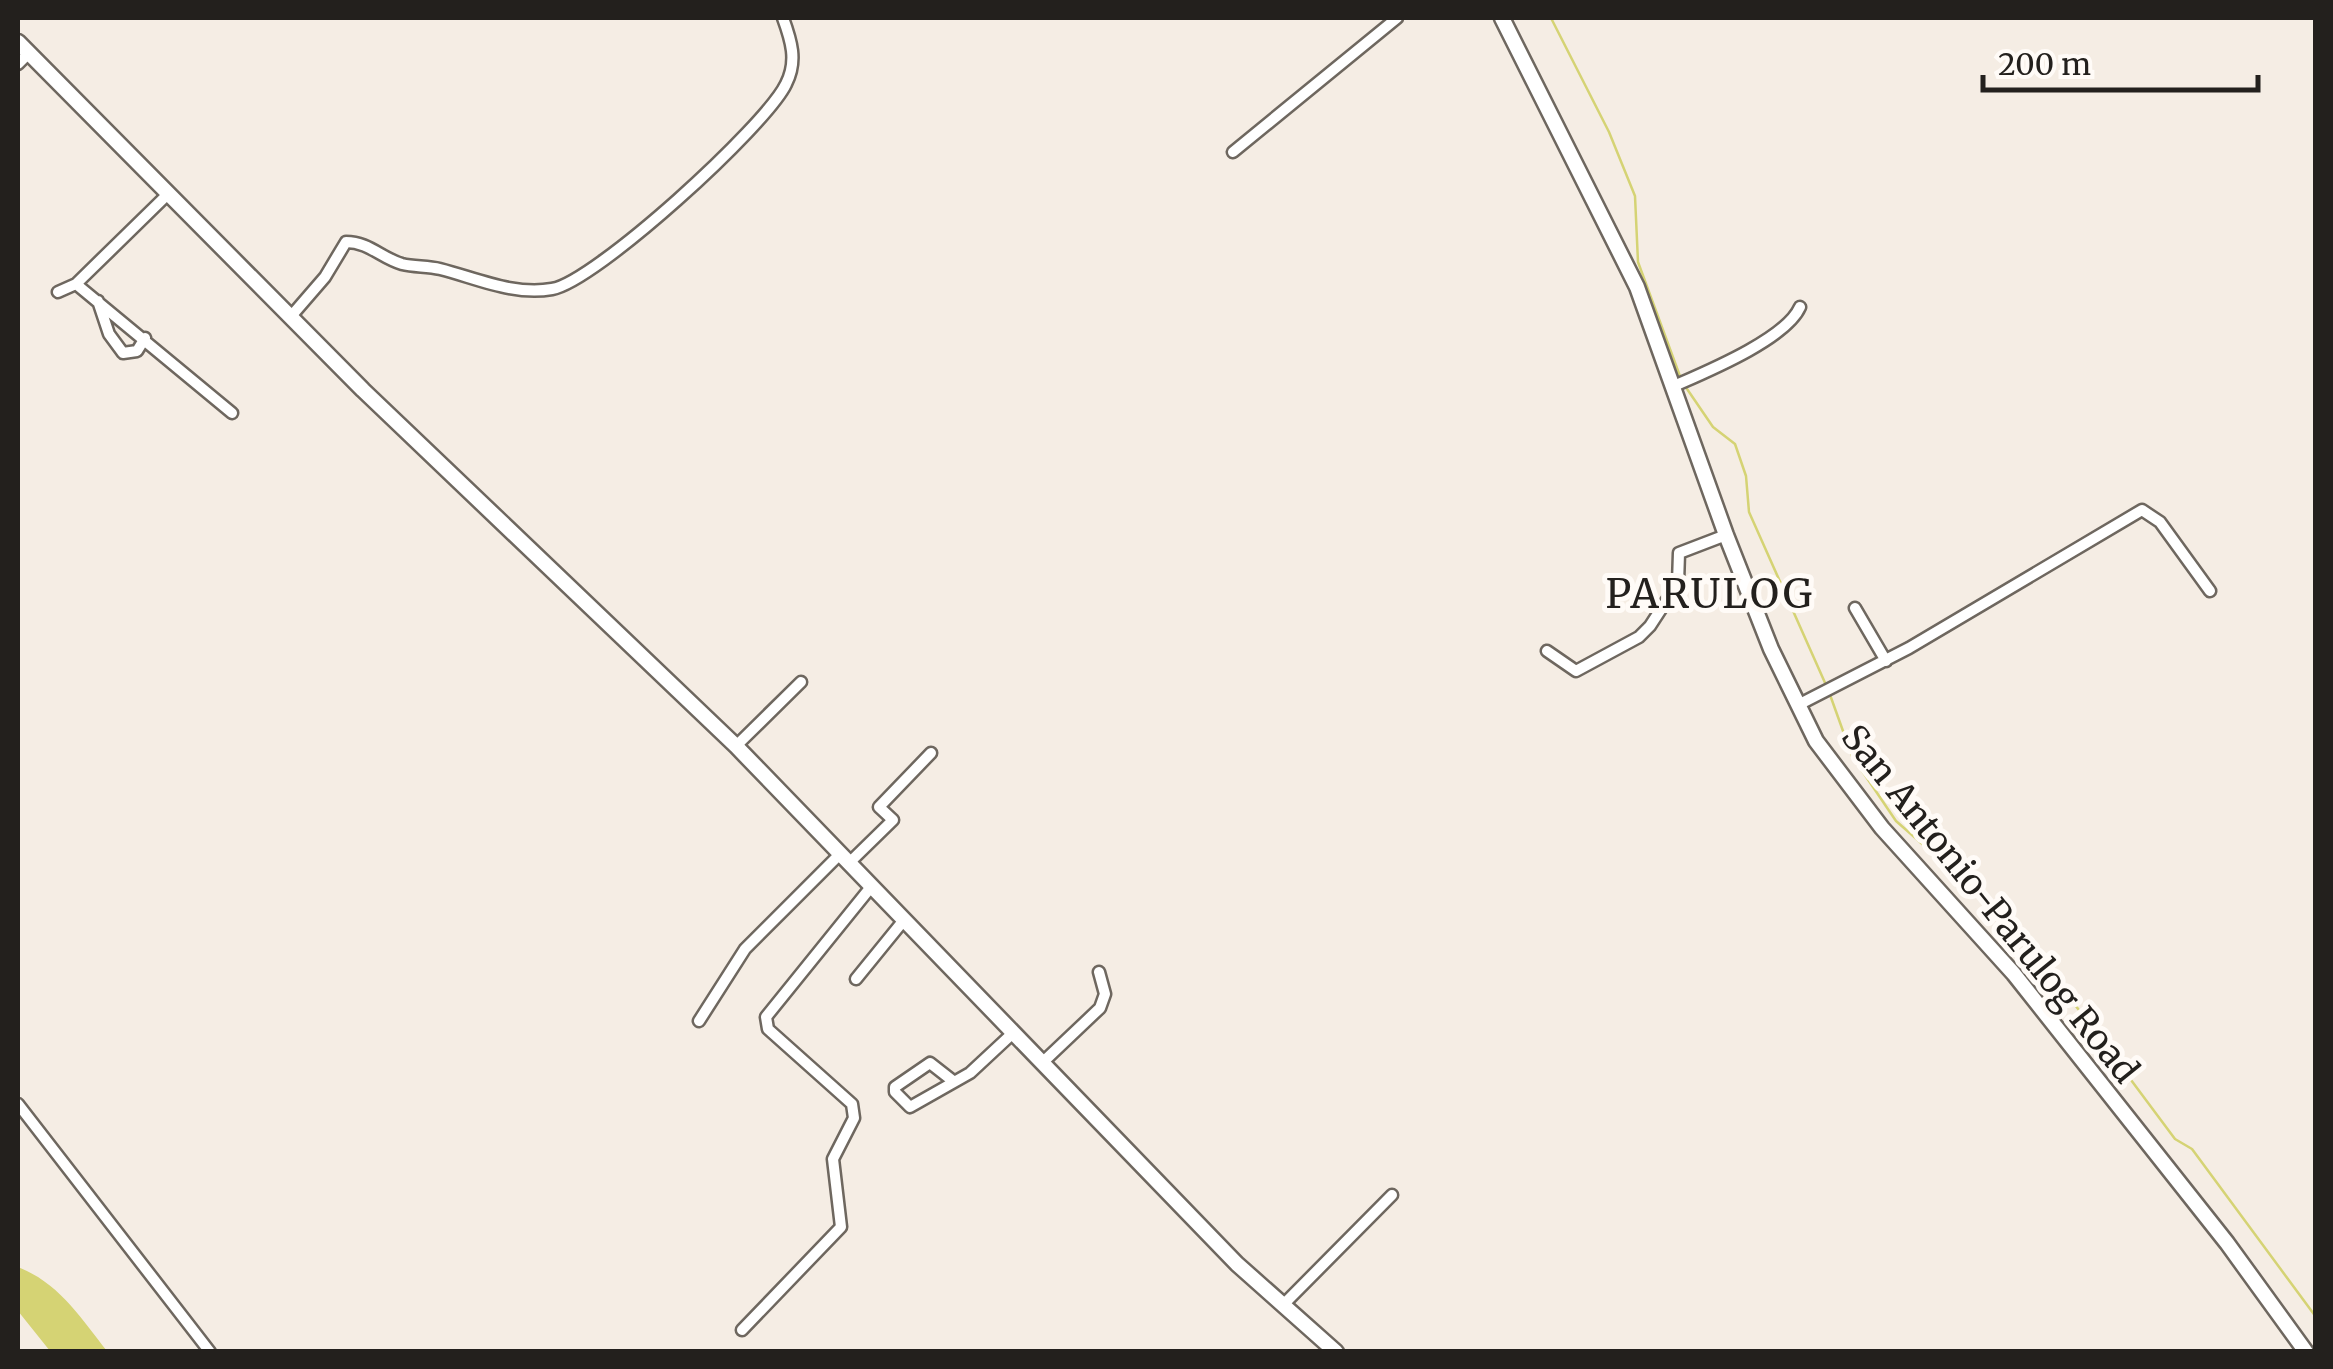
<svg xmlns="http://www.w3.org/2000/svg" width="2333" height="1369" viewBox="0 0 2333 1369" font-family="Merriweather,serif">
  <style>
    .water { fill: #d5d374 }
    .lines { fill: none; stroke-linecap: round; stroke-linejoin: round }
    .stream { stroke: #d5d374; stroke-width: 2.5 }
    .street-casing { stroke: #6e675f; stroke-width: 15 }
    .secondary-casing { stroke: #6e675f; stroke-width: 19 }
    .street { stroke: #fff; stroke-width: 10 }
    .secondary { stroke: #fff; stroke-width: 14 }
    .labels { text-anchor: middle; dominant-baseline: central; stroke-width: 10; stroke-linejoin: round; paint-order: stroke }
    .street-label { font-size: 35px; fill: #23201d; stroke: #fffbf7 }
    .quarter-label { font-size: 40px; letter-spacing: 2.5px; fill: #23201d; stroke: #fffbf7 }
  </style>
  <rect width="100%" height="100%" fill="#f5ede4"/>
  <path class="water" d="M18,1267C59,1283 81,1318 107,1351H50L18,1311Z"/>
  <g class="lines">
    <path class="stream" d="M1551,18L1609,132L1635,196L1638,262L1681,379
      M1685,386L1713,427L1735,444L1746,476L1749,512L1826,685
      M1829,692L1852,756L1896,821L2017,927L2175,1139L2192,1149L2316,1317"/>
    <defs>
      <path id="street" d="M18,64L29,53
        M1233,152L1397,18
        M76,284L232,413
        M58,292L76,284L168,194
        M98,301L109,334L123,353L137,351L145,338
        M293,314L325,277L346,242C369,242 381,258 402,264C414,267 427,266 440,269C476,278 514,296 552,289C595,282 766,126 786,84C798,61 791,40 783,18
        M1674,386C1706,372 1786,339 1800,307
        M1855,608L1886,661
        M1547,651L1576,671L1639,637L1650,626L1678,583L1679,553L1726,535
        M1798,705L1909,648L2142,510L2160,522L2210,591
        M736,746L801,682
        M848,864L893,820L879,807L931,753
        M856,979L904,920
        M699,1021L745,949L839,855
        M1042,1063L1100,1008L1105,994L1099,972
        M953,1081L930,1063L895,1087V1092L910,1107L970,1073L1013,1033
        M18,1104L210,1352
        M1284,1304L1392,1195
        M742,1330L841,1227L833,1159L854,1118L852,1104L768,1029L766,1017L871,887"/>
      <path id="secondary" d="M1502,18L1637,287L1726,535L1771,649L1816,741L1882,828L2014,974L2227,1243L2306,1352
        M18,42L363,390L736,746L1237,1264L1336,1352"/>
    </defs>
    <use href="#street" class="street-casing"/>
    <use href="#secondary" class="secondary-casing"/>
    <use href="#street" class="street"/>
    <use href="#secondary" class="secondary"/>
  </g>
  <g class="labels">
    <g class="street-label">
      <text transform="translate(1990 904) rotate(51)">San Antonio-Parulog Road</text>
    </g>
    <g class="quarter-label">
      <text x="1710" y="594">PARULOG</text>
    </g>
  </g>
  <rect width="2333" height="1369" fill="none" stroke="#23201d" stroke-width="40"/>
  <path d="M1983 75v15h275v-15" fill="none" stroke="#23201d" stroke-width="5"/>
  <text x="1998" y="75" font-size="30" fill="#23201d" stroke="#fffbf7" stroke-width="8" paint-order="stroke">200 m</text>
</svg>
